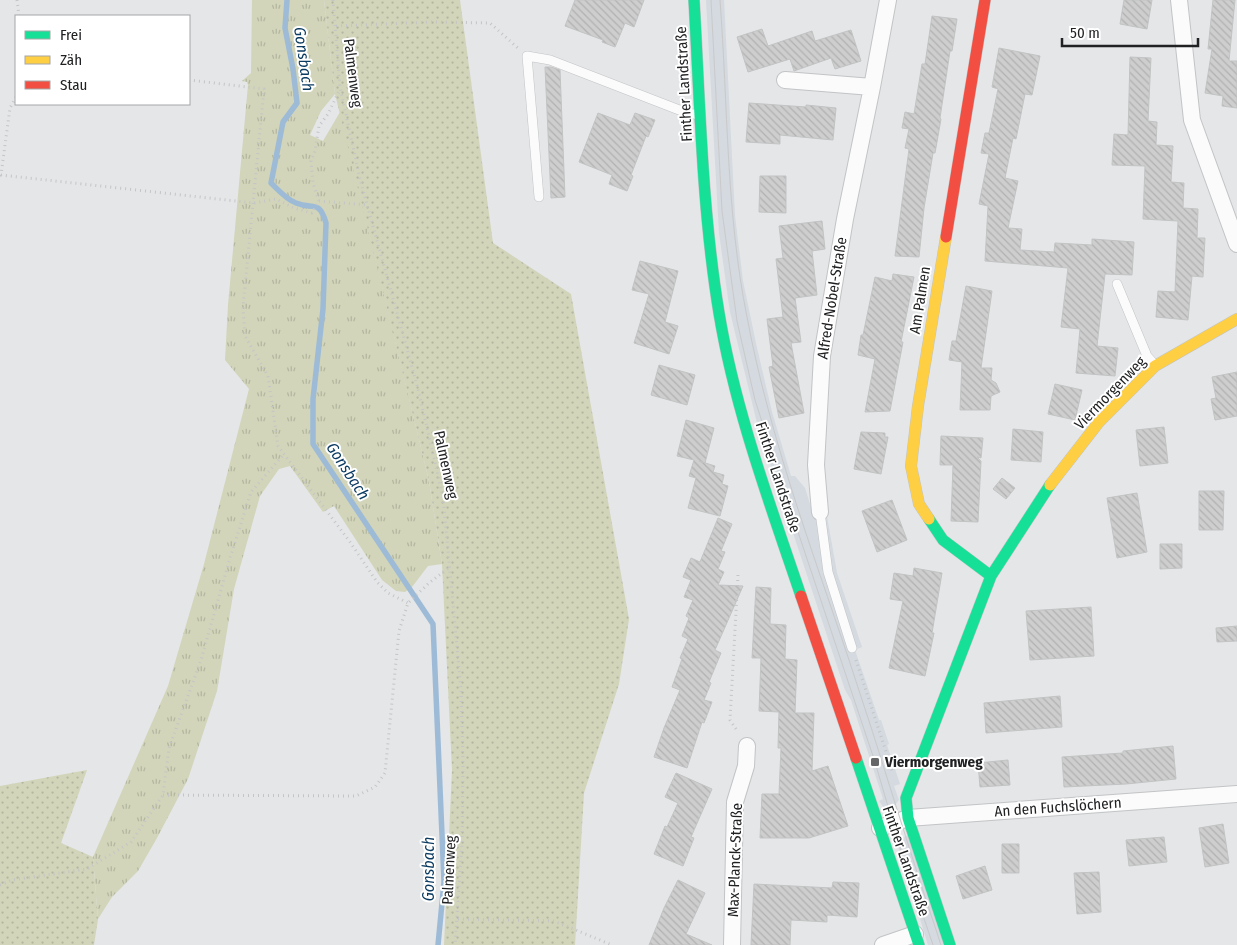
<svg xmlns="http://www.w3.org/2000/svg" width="1237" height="945" viewBox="0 0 1237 945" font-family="'Fira Sans Condensed',sans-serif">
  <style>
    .built { fill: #d4dae0 }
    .grass { fill: url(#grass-tufts) }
    .garden { fill: url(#garden-dots) }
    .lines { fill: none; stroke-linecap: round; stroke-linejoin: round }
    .stream { stroke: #9dbbd7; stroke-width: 5.5 }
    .building { fill: url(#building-back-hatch); stroke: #c2c3c3 }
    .lane-casing { stroke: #c2c4c5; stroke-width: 10 }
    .street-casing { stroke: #c2c4c5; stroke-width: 18 }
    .fast-casing { stroke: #c2c4c5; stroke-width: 12 }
    .slow-casing { stroke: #c2c4c5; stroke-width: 12 }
    .jam-casing { stroke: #c2c4c5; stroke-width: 12 }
    .path { stroke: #c4c5c6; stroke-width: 3; stroke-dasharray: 1 4; stroke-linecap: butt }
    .lane { stroke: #fbfbfc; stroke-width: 9 }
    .street { stroke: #fbfbfc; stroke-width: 16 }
    .fast { stroke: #16e098; stroke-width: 11 }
    .slow { stroke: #ffcf43; stroke-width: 11 }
    .jam { stroke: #f24e42; stroke-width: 11 }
    .tram { stroke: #c9c9c9; stroke-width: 1 }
    .poi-dot { fill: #656668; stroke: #fff; stroke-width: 2 }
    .labels { text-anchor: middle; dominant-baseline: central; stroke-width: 4; stroke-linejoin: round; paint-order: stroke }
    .street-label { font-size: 15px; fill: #202123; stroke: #fff }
    .poi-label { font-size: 15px; font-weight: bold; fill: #202123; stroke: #fff; text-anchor: start }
    .water-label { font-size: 16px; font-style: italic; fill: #0c3b61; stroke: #fff }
  </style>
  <defs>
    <pattern id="grass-tufts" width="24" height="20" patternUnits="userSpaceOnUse" patternTransform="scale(1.25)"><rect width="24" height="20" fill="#d2d5b9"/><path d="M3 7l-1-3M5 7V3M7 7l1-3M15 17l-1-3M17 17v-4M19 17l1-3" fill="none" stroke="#b4b79f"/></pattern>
    <pattern id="garden-dots" width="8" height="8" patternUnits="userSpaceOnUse" patternTransform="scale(1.25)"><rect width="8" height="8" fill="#d2d5b9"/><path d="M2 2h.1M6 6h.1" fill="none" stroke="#b4b79f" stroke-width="1.8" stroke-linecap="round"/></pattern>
    <pattern id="building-back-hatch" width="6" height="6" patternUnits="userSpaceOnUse" patternTransform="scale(1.25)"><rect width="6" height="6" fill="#cececf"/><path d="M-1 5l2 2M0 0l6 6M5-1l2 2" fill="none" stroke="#b1b1b1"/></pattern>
  </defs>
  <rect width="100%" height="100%" fill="#e4e6e8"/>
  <path class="built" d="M706,0H724L735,216L743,281L757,348L772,412L791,476H795L805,488L813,514L826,511L837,573L862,647L855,650L879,720H881L889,744L887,745L900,784L894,786L899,800L894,806L887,808H884L879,801L883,799L851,700L845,690L758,427L730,312L719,233Z
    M909,835L946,945H928L896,840Z"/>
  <path class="grass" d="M252,0H324L335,94L321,111L310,135L323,141L340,112L429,481L442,564L428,566L412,587L405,592L396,591L382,580L334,506L323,512L290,466L279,469L260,496L234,589L217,691L188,779L157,838L138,871L112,897L98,919L93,857L168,686L204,564L249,389L225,360L228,305L248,85L247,82L242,81L251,73Z"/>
  <path class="garden" d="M324,0H460L493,243L571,294L629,619L619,684L584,793L575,945H444L452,770L442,564L429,481L335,94Z
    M87,770L61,843L93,857L98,919L94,945H0V786Z"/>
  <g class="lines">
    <path class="stream" d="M287,0L285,28L293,69L297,103L283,122L271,183C278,190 287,200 296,203C313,210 319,199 326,223L323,309L313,399V444L433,624L444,882L438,945"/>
  </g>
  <path class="building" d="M575,0H644L634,27L625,23L615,47L602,42L603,40L565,26Z
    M1124,0H1152L1147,29L1120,24Z
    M1213,0H1235L1229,61H1237V108L1222,106L1223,96L1205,93L1212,49H1208Z
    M932,16L957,19L952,51H950L940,118L941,119L935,153H933L924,208L919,257L895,256L909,149L905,148L909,129L902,128L905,112L914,114L922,64H925Z
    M762,29L768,46L812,31L815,41L851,30L861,61L835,69L831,58L794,71L790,59L748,72L737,37Z
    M999,48L1040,56L1032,95L1025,94L1016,139L1013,138L1005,178L1018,181L1008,228L1022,229L1020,250L1054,252L1055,243L1092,245V239L1134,242L1132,275L1105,274L1097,346L1118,348L1115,376L1076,373L1080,329L1061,327L1068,268L985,261L988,206L979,204L989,154L981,153L985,133H989L998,89L992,87Z
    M1130,57L1151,58L1148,121L1157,122L1156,145L1173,146L1171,182L1184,183L1183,208L1198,209L1197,238H1205L1203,277L1192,276L1188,320L1156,317L1158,291L1175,292L1178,221L1143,219L1145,166L1112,165L1114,134L1128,135Z
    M545,67H551L560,70L565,197L551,198Z
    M749,103L806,107V105L836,108L833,140L780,135V144L746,142Z
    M598,113L630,125L635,113L655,120L648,137L646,136L631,175L633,176L627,191L609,184L612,175L579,162Z
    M760,176H786V213L759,212Z
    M822,221L825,249L812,251L817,295L795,298L801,342L791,343L804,413L779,418L769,367L773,366L767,319L783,317L776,259L783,258L779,226Z
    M640,261L678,271L665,322L678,326L669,354L634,343L649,294L632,290Z
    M893,274L914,277L901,342H903L890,411L865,412L875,359L858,355L861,335H863L875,277L892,281Z
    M966,286L992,291L981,368H992L991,380L996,383L1000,392L991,396L990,410H960L962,362L949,360L952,341H956Z
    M659,365L695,375L687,405L651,395Z
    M1237,372V416L1215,420L1211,399L1216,398L1212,377Z
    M1055,384L1082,390L1075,420L1048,414Z
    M686,420L714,428L705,463L699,461L715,466L713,472L724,475L722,484L728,486L720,516L688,508L696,478L689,476L694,460L677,456Z
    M1164,427L1168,463L1140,466L1136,430Z
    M1013,429L1043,432L1041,462L1011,460Z
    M861,432L885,433V437H888L881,474L854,469Z
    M941,436L983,438L981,458L977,457L981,461L978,522L951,521L953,465H940Z
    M1002,478L1015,488L1006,499L993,489Z
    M1199,491H1224L1223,530H1199Z
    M1137,493L1147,552L1117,558L1107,498Z
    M892,500L907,540L877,552L862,511Z
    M718,518L732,524L721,551L725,552L718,569L724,572L718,585L743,586L715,650L721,653L709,682L711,683L704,700L712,702L704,723L702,722L687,768L654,757L664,728L680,690L672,687L682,659L680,658L688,639L682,636L689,618L686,616L693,600L684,597L691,580L683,577L691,558L700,562Z
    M1160,544H1182V568L1160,569Z
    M914,568L942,573L932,633H934L925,676L889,668L903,601L890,599L894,573L913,576Z
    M756,587L771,588L770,624L786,625L785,659L797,660L795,713H814L812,771L828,766L848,826L809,838H760L762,794H779L781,748H778L779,712L759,711L761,658H752Z
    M1091,607L1094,656L1030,660L1026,611Z
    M1237,626V641L1217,642L1216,628Z
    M1060,696L1062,727L986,733L984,703Z
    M1173,746L1176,779L1126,784L1064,787L1062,757L1123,753V751Z
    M1008,760L1010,785L980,787L978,763Z
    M676,773L712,789L691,837L694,838L683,866L654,854L665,826L667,827L678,803L665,797Z
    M1223,824L1229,863L1205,867L1199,828Z
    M1164,837L1167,862L1129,866L1126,840Z
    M1002,844H1019V873H1002Z
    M985,866L992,890L963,899L956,876Z
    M1099,872L1101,912L1077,914L1074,873Z
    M678,880L705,893L686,934L712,945H649L664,908Z
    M833,882L859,883L857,917L827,915V922L791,920L790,945H751L754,884L832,888Z"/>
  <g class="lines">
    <defs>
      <path id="lane" d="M539,197L527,56L550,60L687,113L700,115
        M1117,284L1147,356L1155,365
        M820,512L828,572L852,648"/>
      <path id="street" d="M1179,0L1192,120L1237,244
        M785,80L872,87
        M820,512L816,465L822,356L845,219L872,87L888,0
        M880,828L908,818L1237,794
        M732,945L735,802L746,766L747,746
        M883,945L915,934"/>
      <path id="fast" d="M694,0C700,104 702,210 719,313C735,410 770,504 801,596
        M929,519L943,540L991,576
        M856,758L919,945
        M950,945L908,818L906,798L991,576L1050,485"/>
      <path id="slow" d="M1050,485L1099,422L1155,366L1237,319
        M929,519L919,504L911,466L918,406L946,237"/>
      <path id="jam" d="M946,237L985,0
        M801,596L856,758"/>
    </defs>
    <use href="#lane" class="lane-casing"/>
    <use href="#street" class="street-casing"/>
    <use href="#fast" class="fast-casing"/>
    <use href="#slow" class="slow-casing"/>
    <use href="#jam" class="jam-casing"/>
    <path class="path" d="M17,0L19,16
      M333,0L340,87L360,179L418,389L443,497L461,690L463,763L462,843L455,945
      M336,26L433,22L490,23L519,49
      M189,80L264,89L243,307L245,336L268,376L278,446L350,542L377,582L388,593L408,603
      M16,97L10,108L1,175L254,203L276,199L294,208L312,213L319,201L313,183L311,161L315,151L319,126L328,114L340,89
      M319,201L368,205
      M738,575L730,720L738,732
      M856,660L893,773
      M163,795L356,796L375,787L385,773L399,631L408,603L429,583L450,567
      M0,885L12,880L87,869L131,842L163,795L169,748L201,660L230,558L251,492L284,454
      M458,919L554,921L612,945"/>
    <use href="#lane" class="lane"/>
    <use href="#street" class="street"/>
    <use href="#fast" class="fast"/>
    <use href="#slow" class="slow"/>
    <use href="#jam" class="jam"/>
    <path class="tram" d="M711,0L722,211L737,321L755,400L785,493L875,762L901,851L933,945
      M720,0C728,106 726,213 747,317C769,435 811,547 849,660C881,755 909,851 941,945"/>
  </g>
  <rect class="poi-dot" x="870" y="757" width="10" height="10" rx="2.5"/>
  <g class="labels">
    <g class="street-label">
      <text transform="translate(353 73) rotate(83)">Palmenweg</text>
      <text transform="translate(684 84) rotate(-93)">Finther Landstraße</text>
      <text transform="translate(832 298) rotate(-81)">Alfred-Nobel-Straße</text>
      <text transform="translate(920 300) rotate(-81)">Am Palmen</text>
      <text transform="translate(1110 393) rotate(-46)">Viermorgenweg</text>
      <text transform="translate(446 465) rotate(78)">Palmenweg</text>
      <text transform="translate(778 477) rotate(72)">Finther Landstraße</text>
      <text transform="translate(1058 807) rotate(-4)">An den Fuchslöchern</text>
      <text transform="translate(735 860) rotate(-88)">Max-Planck-Straße</text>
      <text transform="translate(906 861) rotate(71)">Finther Landstraße</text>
      <text transform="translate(449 870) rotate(-87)">Palmenweg</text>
    </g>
    <g class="poi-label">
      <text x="885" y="762">Viermorgenweg</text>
    </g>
    <g class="water-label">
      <text transform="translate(304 59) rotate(82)">Gonsbach</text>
      <text transform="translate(348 471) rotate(57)">Gonsbach</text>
      <text transform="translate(428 869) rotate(-90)">Gonsbach</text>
    </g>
  </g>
  <rect x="15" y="15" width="175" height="90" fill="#ffffff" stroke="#a6a6a7"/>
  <rect x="25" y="31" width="25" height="8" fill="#16e098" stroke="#a6a6a7"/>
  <text x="60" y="40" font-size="15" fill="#202123">Frei</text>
  <rect x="25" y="56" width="25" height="8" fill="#ffcf43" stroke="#a6a6a7"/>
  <text x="60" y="65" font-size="15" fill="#202123">Zäh</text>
  <rect x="25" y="81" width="25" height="8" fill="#f24e42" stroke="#a6a6a7"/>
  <text x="60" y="90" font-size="15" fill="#202123">Stau</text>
  <path d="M1062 38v8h136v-8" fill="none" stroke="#202123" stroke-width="2.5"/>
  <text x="1070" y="38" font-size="15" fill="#202123" stroke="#ffffff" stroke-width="4" paint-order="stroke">50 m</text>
</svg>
